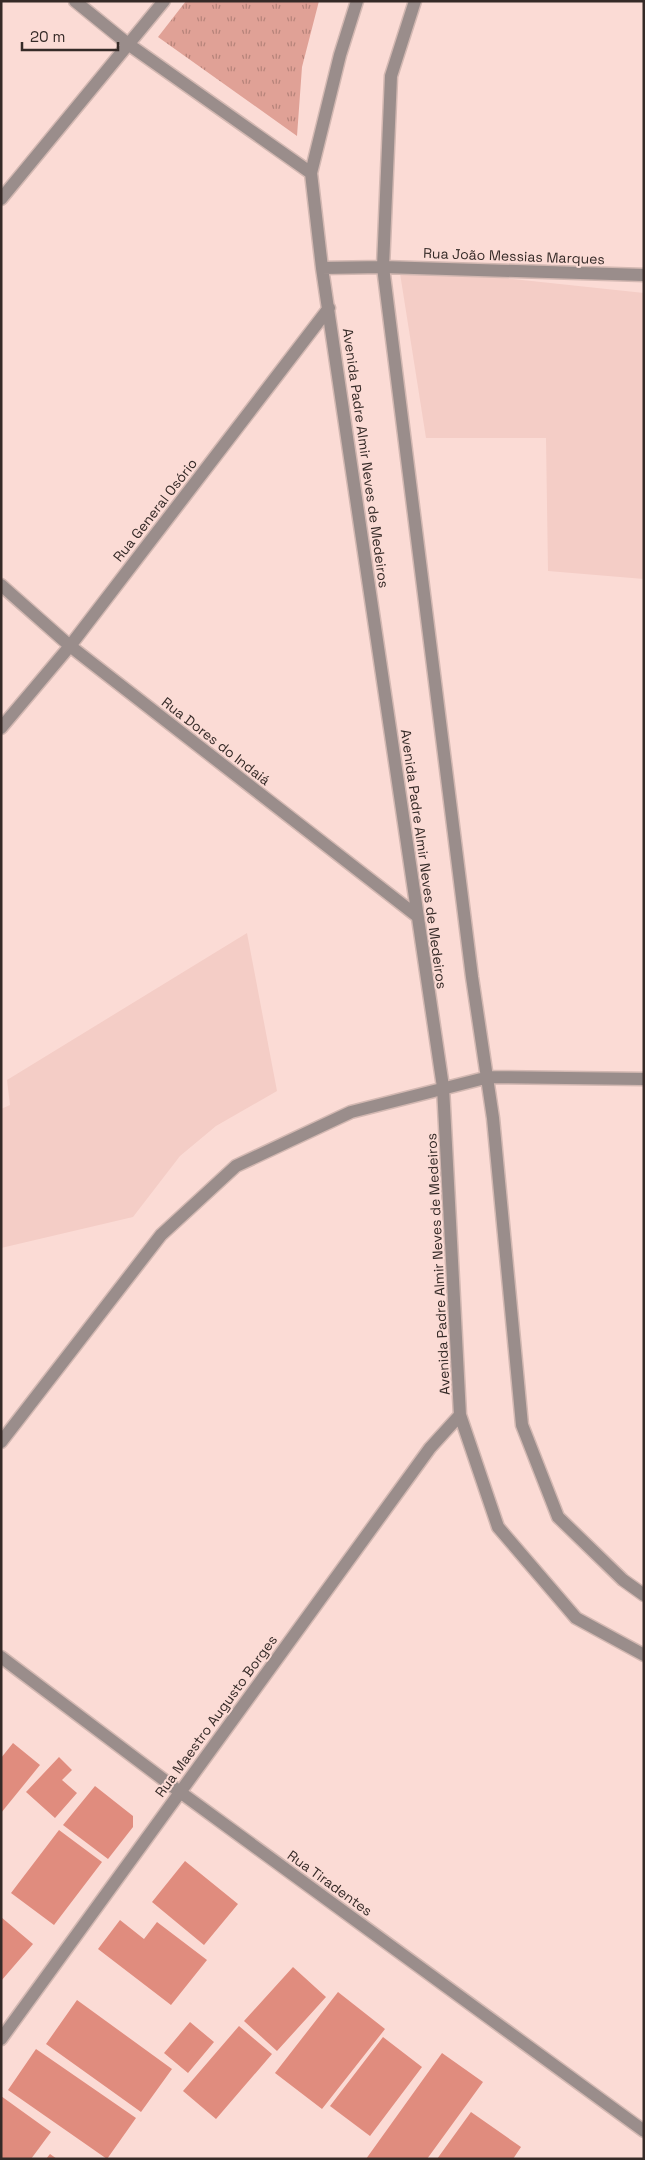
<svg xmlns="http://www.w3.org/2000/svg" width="645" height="2160" viewBox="0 0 645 2160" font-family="'Space Grotesk',sans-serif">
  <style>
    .built { fill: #f4cdc6 }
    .park { fill: url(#park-tufts) }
    .building { fill: #e08c7e }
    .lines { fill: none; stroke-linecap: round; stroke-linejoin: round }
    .minor-casing { stroke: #d3b8b2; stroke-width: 15 }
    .minor { stroke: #9a8d8b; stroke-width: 12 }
    .labels { text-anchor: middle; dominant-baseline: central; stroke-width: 4; stroke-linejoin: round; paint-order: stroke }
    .street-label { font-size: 14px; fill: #352a27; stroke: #fbdbd5 }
  </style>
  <defs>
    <pattern id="park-tufts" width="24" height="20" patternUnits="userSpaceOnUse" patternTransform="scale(1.25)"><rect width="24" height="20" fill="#e0a196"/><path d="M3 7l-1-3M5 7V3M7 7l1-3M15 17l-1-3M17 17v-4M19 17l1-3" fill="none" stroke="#b6837a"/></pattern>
  </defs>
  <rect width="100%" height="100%" fill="#fbdbd5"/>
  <path class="built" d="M399,267L644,293V579L548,571L546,438H426Z
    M247,933L277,1091L216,1126L180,1156L133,1217L1,1248V1109L10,1105L7,1080Z"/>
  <path class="park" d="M186,1H319L302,67L297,136L158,37Z"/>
  <path class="building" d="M13,1743L40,1765L1,1813V1758Z
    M59,1757L72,1770L62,1780L77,1793L55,1818L26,1792Z
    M95,1786L133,1816V1827L108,1859L63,1825Z
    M59,1830L102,1862L54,1925L11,1893Z
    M185,1861L238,1904L204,1945L152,1902Z
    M1,1917L33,1944L1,1981Z
    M120,1920L144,1939L157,1922L207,1960L171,2005L98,1949Z
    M293,1967L326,1997L277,2051L244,2021Z
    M338,1992L385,2029L322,2109L275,2073Z
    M77,2000L172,2069L141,2112L46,2044Z
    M190,2022L214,2042L188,2073L164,2053Z
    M239,2026L272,2054L216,2119L183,2091Z
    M383,2037L422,2067L370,2136L330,2106Z
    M36,2049L136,2118L107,2159L8,2090Z
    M442,2053L483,2082L427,2159H366Z
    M1,2096L51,2132L31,2159H1Z
    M471,2112L521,2147L513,2159H437Z
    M50,2154L57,2159H46Z"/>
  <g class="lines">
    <defs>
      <path id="minor" d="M75,1L128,44L311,173
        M357,1L340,55L311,173L322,268L443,1087L460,1415L498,1527L576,1618L644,1655
        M415,1L391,76L383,267L472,977L493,1118L522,1425L558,1517L623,1580L644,1595
        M1,199L164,1
        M322,268L383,267L644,275
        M1,585L70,646L417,916
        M1,728L70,646L329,308
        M1,1442L161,1235L236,1166L351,1112L489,1077L644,1079
        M1,1657L180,1792L644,2131
        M1,2039L430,1448L460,1415"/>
    </defs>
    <use href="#minor" class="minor-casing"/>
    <use href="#minor" class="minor"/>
  </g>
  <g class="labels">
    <g class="street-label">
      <text transform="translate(514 256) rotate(2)">Rua João Messias Marques</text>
      <text transform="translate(366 458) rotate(82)">Avenida Padre Almir Neves de Medeiros</text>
      <text transform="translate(155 510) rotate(-52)">Rua General Osório</text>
      <text transform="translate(216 741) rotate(38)">Rua Dores do Indaiá</text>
      <text transform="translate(424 859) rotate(82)">Avenida Padre Almir Neves de Medeiros</text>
      <text transform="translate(438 1264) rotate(-93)">Avenida Padre Almir Neves de Medeiros</text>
      <text transform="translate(216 1716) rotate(-54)">Rua Maestro Augusto Borges</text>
      <text transform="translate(330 1883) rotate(36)">Rua Tiradentes</text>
    </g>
  </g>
  <rect width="645" height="2160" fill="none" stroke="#352a27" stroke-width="5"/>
  <path d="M22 42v8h96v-8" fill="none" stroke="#352a27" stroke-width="2.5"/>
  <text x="30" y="42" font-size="15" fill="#352a27" stroke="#fbdbd5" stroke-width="4" paint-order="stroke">20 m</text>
</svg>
